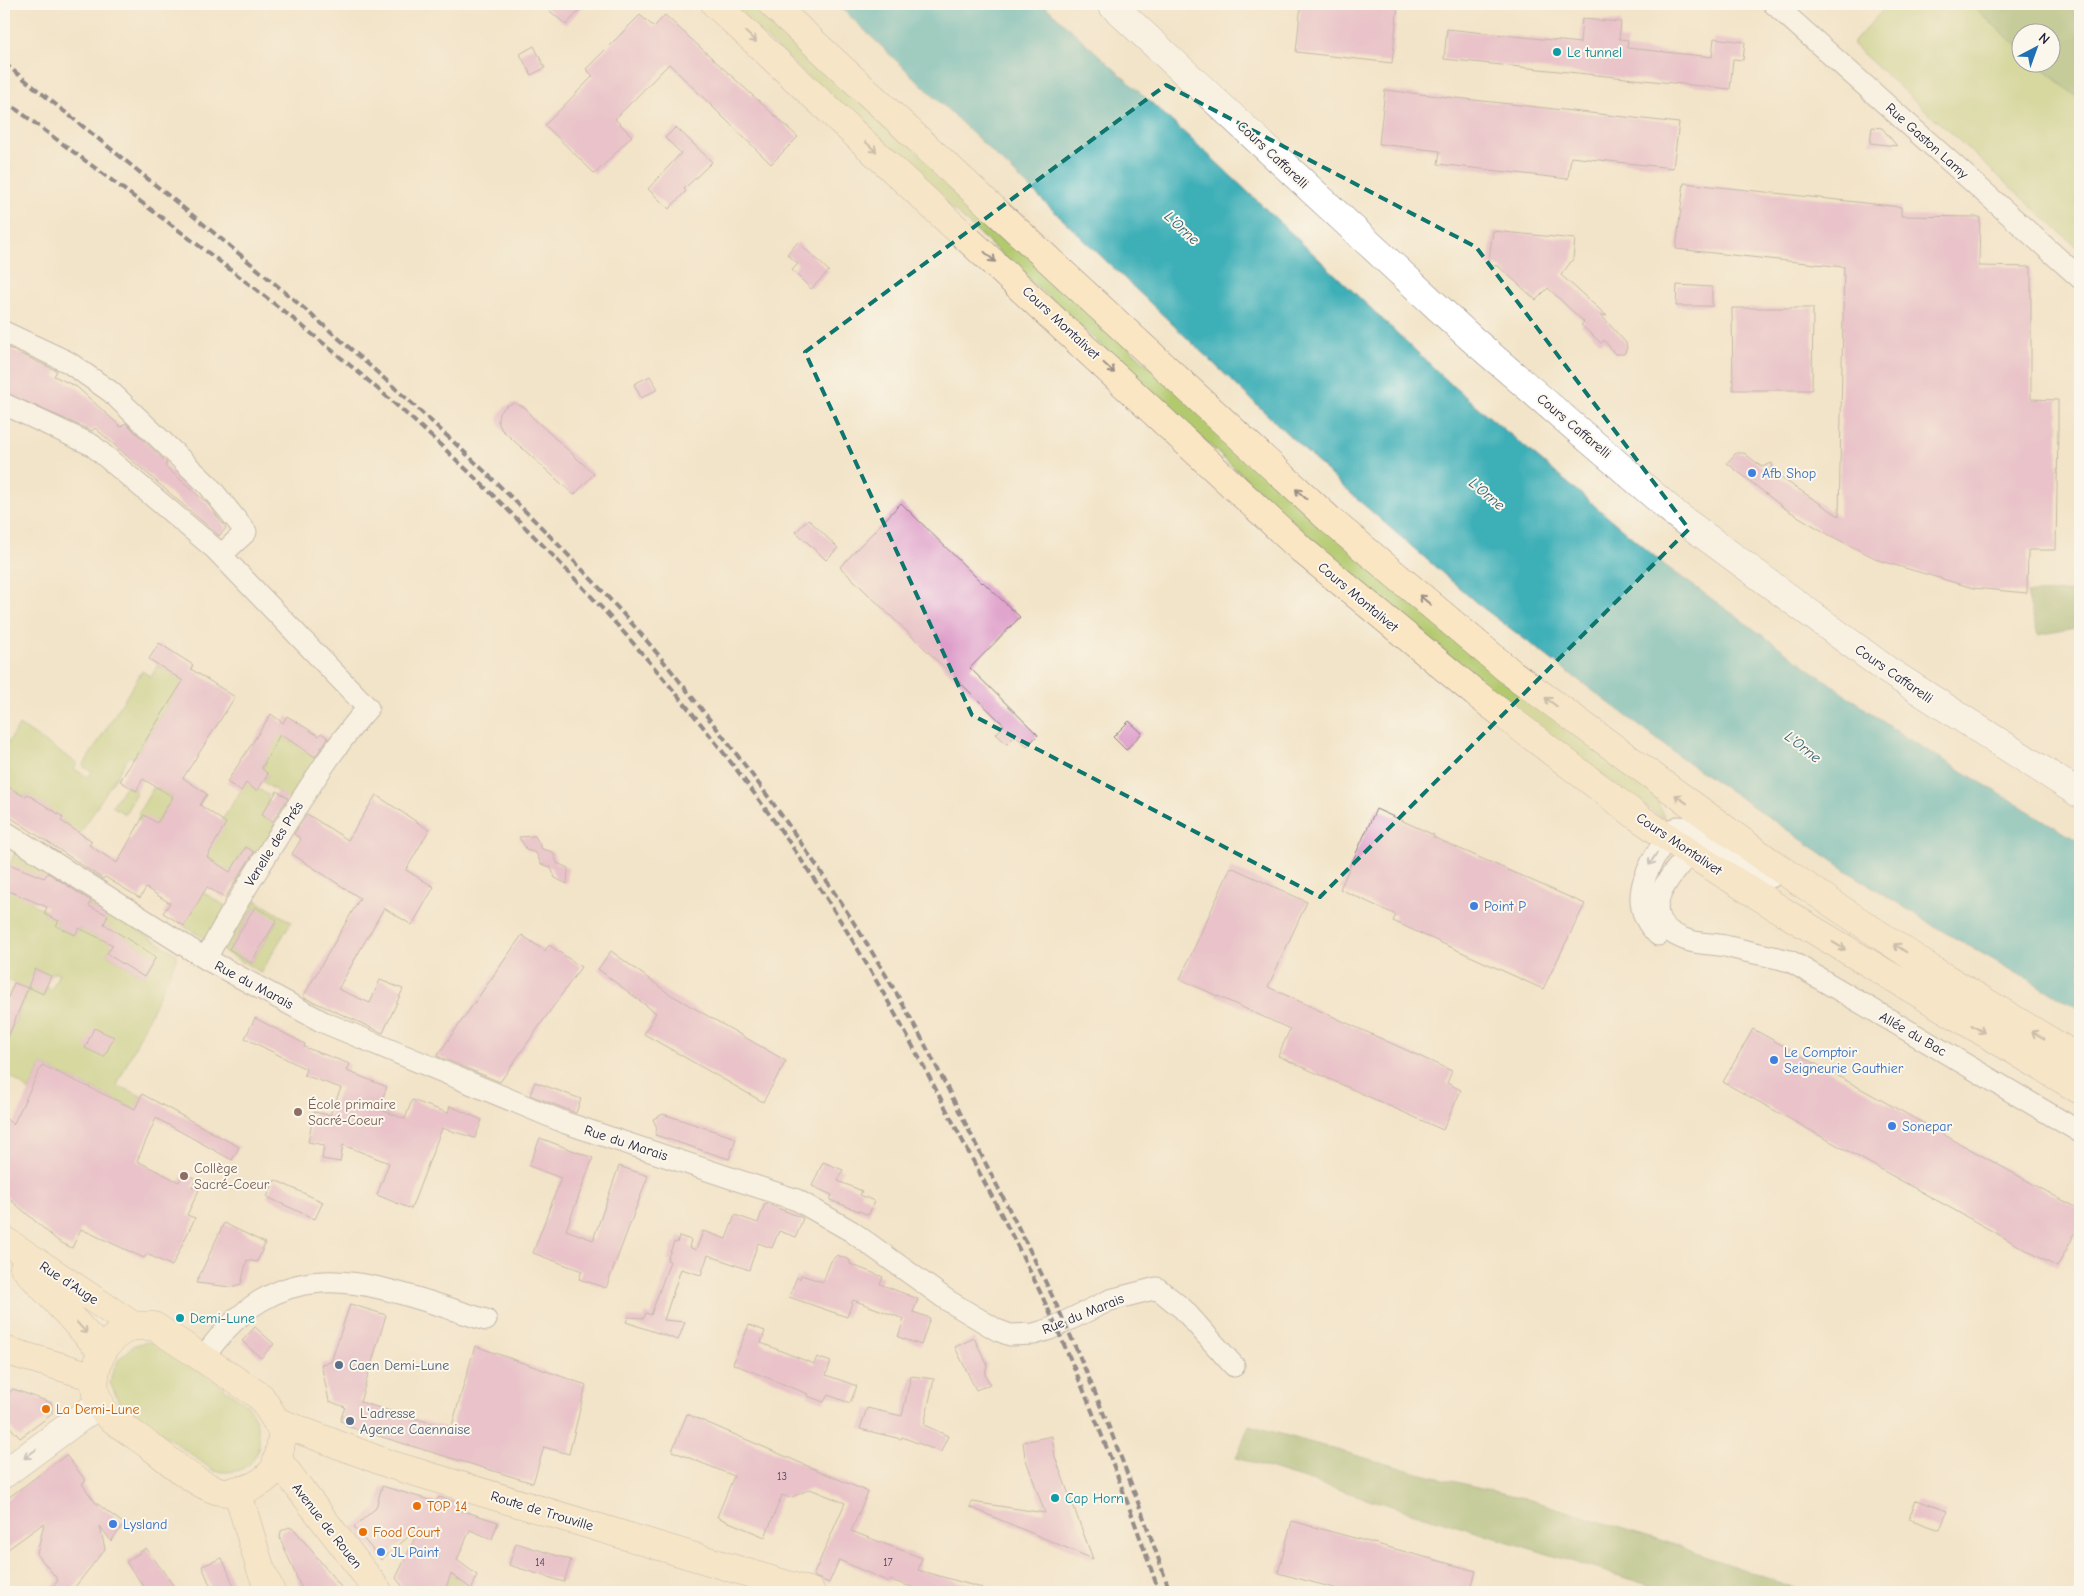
<svg xmlns="http://www.w3.org/2000/svg" width="2084" height="1596" viewBox="0 0 2084 1596" font-family="'Comic Neue',sans-serif">
  <style>
    .green { fill: #b3c96e; stroke: #6a7654; fill-rule: evenodd }
    .forest { fill: #8ead61; stroke: #58684e }
    .water { fill: #3eafb7; stroke: #306879 }
    .building { fill: #de9cca }
    .lines { fill: none; stroke-linecap: round; stroke-linejoin: round }
    .minor-casing { stroke: #8a8382; stroke-width: 23 }
    .tertiary-casing { stroke: #8a8382; stroke-width: 29 }
    .secondary-casing { stroke: #8a8382; stroke-width: 29 }
    .minor { stroke: #fff; stroke-width: 21 }
    .tertiary { stroke: #fff; stroke-width: 28 }
    .secondary { stroke: #fbe6c4; stroke-width: 28 }
    .rail { stroke: #22223b; stroke-width: 4; stroke-dasharray: 8 4; stroke-linecap: butt }
    .oneway { stroke: #998e86 }
    .oneway2 { stroke: #9c9ca7 }
    .marked { fill: none; stroke: #0f766e; stroke-width: 4; stroke-dasharray: 10 6; stroke-linejoin: round }
    .culture-dot { fill: #0f9aa8; stroke: #fbf7ec; stroke-width: 2 }
    .shop-dot { fill: #3f7fe0; stroke: #fbf7ec; stroke-width: 2 }
    .education-dot { fill: #8d6e63; stroke: #fbf7ec; stroke-width: 2 }
    .service-dot { fill: #5c6f8a; stroke: #fbf7ec; stroke-width: 2 }
    .food-dot { fill: #e8710a; stroke: #fbf7ec; stroke-width: 2 }
    .labels { text-anchor: middle; dominant-baseline: central; stroke-width: 4; stroke-linejoin: round; paint-order: stroke }
    .number-label { font-size: 11px; fill: #51405f }
    .culture-label { font-size: 14px; fill: #0d838f; stroke: #fbf7ec; text-anchor: start }
    .street-label { font-size: 14px; fill: #22223b; stroke: #fbf7ec }
    .shop-label { font-size: 14px; fill: #366cbe; stroke: #fbf7ec; text-anchor: start }
    .education-label { font-size: 14px; fill: #785e54; stroke: #fbf7ec; text-anchor: start }
    .service-label { font-size: 14px; fill: #4e5e75; stroke: #fbf7ec; text-anchor: start }
    .food-label { font-size: 14px; fill: #c56008; stroke: #fbf7ec; text-anchor: start }
    .water-label { font-size: 15px; font-style: italic; fill: #2d5a6d; stroke: #fbf7ec }
  </style>
  <rect width="100%" height="100%" fill="#fbf7ec"/>
  <filter id="ink" filterUnits="userSpaceOnUse"><feTurbulence type="fractalNoise" baseFrequency=".02" numOctaves="2"/><feDisplacementMap in="SourceGraphic" scale="10" xChannelSelector="R" yChannelSelector="G"/><feConvolveMatrix kernelMatrix="1 2 1 2 8 2 1 2 1" color-interpolation-filters="sRGB"/></filter>
  <filter id="wash" filterUnits="userSpaceOnUse"><feTurbulence type="fractalNoise" baseFrequency=".0096" numOctaves="4" result="noise"/><feDisplacementMap in="SourceGraphic" scale="20" xChannelSelector="R" yChannelSelector="G"/><feGaussianBlur stdDeviation="1.12" result="paint"/><feColorMatrix in="noise" values="0 0 0 0 0 0 0 0 0 0 0 0 0 0 0 0 0 1.4 0 .05"/><feComposite in="paint" operator="in"/></filter>
  <g filter="url(#wash)">
    <rect width="100%" height="100%" fill="#f2e4c8"/>
    <path class="green" d="M729,4H757L1308,513L1649,790L1658,802L1665,820L1541,731L1352,576Z
      M1888,4H1970L2021,49L2022,62L2037,63L2080,100V250L1852,44Z
      M158,665L173,675L178,669L187,675L134,758L129,756L74,843L70,827L27,794L25,797L6,786L4,790V749L19,725L77,763L74,769L88,777L92,772L83,766L142,671L151,677Z
      M284,721V737L321,760L293,802L263,782L268,775L262,768L267,759L263,756Z
      M247,781L269,796L267,798L270,801L262,815L276,824L257,854L246,847L237,861L249,869L240,885L223,874L214,861L205,856L222,820Z
      M126,785L137,792L125,814L112,806Z
      M153,788L160,789L173,797L157,823L138,820L139,812Z
      M15,852L45,871L32,904L45,910L44,914L59,921L56,926L75,935L79,928L97,937L108,915L89,906L92,900L178,955L117,1085L141,1096L135,1109L42,1065L29,1091L4,1071V1048L28,989L4,978V879ZM119,934L156,957L144,977L107,954ZM36,969L50,976L51,973H59L52,989L47,987L43,994L29,987Z
      M191,885L227,907L207,940L184,926Z
      M249,896L291,922L261,972L223,951L222,943L227,942L229,939L244,905L247,907L250,904L246,901ZM255,907L277,921L251,963L229,949Z
      M147,1342L159,1343L248,1405C269,1438 261,1479 214,1471L119,1402L110,1383L113,1370L120,1358L135,1345Z
      M451,1574L476,1592H444Z"/>
    <path class="forest" d="M1970,4H2080V100L2037,63L2052,62V32H2022L2021,49Z
      M2080,592V627L2038,635L2027,593Z
      M1249,1425L1422,1474L1524,1498L1657,1539L1806,1592H1671L1236,1458Z"/>
    <path class="water" d="M837,4H1043L1214,160L1455,388L1666,566L1902,735L2080,842V1009L1932,925L1849,872L1683,759L1478,604L1340,484Z"/>
    <g id="blocks">
      <path class="building" d="M542,4H585L566,25Z
        M1301,4H1398L1392,63L1296,52Z
        M640,15L654,27L665,15L798,137L771,164L669,64L615,119L632,136L595,174L545,125L593,76L586,69Z
        M1582,19L1621,22L1619,39L1628,40L1627,48L1712,57L1714,38L1745,42L1743,60L1733,59L1730,89L1444,59L1447,29L1580,43Z
        M534,46L545,68L531,75L520,54Z
        M1385,90L1679,123L1673,168L1571,157L1568,179L1438,164L1440,151L1379,144Z
        M676,127L712,162L684,189L686,191L669,209L648,189L681,153L665,138Z
        M1872,127L1882,128L1897,146L1870,143Z
        M1684,183L1901,207V216L1980,217L1979,266L2031,267V399L2058,400V430L2056,550H2028L2027,593L1973,588L1881,561L1831,536L1784,508L1727,463L1736,453H1744L1762,467L1772,463L1774,473L1839,516L1844,267L1676,249Z
        M1493,231L1575,239L1573,259L1561,275L1607,316L1601,315L1626,343L1627,348L1624,354H1615L1604,340L1601,343L1581,325L1584,322L1548,288L1536,300L1498,266L1488,265Z
        M798,242L829,271L811,289L792,270L798,264L787,254Z
        M1677,285L1712,287V306H1676Z
        M1732,308H1813L1812,390H1733Z
        M4,346L57,371L54,376L77,387L121,427L125,423L129,426L167,463L165,466L207,503L226,528L219,536L95,428L92,431L4,392Z
        M650,376L658,389L641,398L634,384Z
        M514,403L526,408L531,416L594,474L574,495L501,429L498,421L499,413L506,406Z
        M901,503L982,583L983,582L1020,617L970,668L1038,735L1027,746L1015,736L1007,744L996,734L1004,725L840,567Z
        M808,519L838,548L826,560L796,532Z
        M159,643L193,665L191,669L235,697L183,778L207,794L200,805L226,823L207,857L230,872L246,847L254,852L225,898L207,887L184,926L163,913L170,903L146,888L140,898L105,877L103,879L4,813V784L25,797L27,794L63,817L61,821L92,841L89,845L117,863L144,815L157,823L173,797L143,779L136,791L120,781L183,681L149,659Z
        M271,714L283,723L287,716L319,736L321,733L328,738L315,757L280,734L262,768L268,774L257,791L246,783L241,791L227,782Z
        M1129,721L1142,733L1126,750L1113,737Z
        M277,791L288,798L272,822L261,815Z
        M376,795L429,830L406,870L434,887L412,925L384,908L338,989L370,1003L380,980L403,989L383,1033L303,997L360,898L292,854L301,839L294,834L307,814L348,840Z
        M1376,809L1434,835L1433,837L1585,904L1543,989L1393,921L1396,915L1340,889Z
        M535,836L542,849L553,852L557,863L568,868L567,884L555,878L551,867L541,864L536,853L527,850L519,837Z
        M4,862L44,878L48,873L91,901L89,906L108,915L104,924L156,957L144,977L107,954L113,945L79,928L75,935L56,926L59,921L44,914L47,907L4,889Z
        M1231,867L1307,902L1268,987L1452,1071L1447,1083L1461,1090L1443,1130L1278,1056L1290,1029L1180,979Z
        M255,907L277,920L251,963L229,949Z
        M522,935L545,951L549,945L581,967L500,1082L437,1056Z
        M611,951L668,993L786,1061L763,1102L644,1034L656,1013L598,969Z
        M35,969L51,976L43,994L28,987Z
        M14,983L28,988L4,1047V1007Z
        M255,1018L305,1044L304,1047L350,1064L347,1071L387,1087L378,1109L405,1119L412,1100L448,1113L450,1106L482,1120L475,1138L442,1128L411,1209L377,1195L389,1163L343,1145L340,1162L322,1159L324,1145L308,1142L314,1112L330,1115L341,1088L304,1075L306,1069L245,1038Z
        M94,1028L114,1037L104,1057L85,1048Z
        M1753,1029L2080,1210V1224L2057,1267L1723,1082Z
        M42,1065L135,1109L142,1094L239,1147L232,1160L156,1118L137,1161L179,1182L184,1173L196,1179L192,1187L199,1190L187,1215L195,1218L172,1266L147,1254L144,1258L81,1229L72,1248L58,1241L4,1194V1116L13,1125Z
        M535,1082L581,1099L576,1113L530,1095Z
        M663,1114L736,1138L729,1159L655,1135L657,1128L653,1119Z
        M540,1138L593,1158L566,1230L593,1240L619,1166L648,1176L606,1288L579,1279L582,1271L533,1253L561,1178L529,1166Z
        M823,1162L843,1170L838,1181L862,1191L860,1195L874,1201L869,1215L830,1200L832,1195L812,1186Z
        M275,1180L323,1202L315,1219L267,1197Z
        M765,1203L803,1218L796,1237L779,1231L772,1248L758,1243L749,1270L708,1255L701,1275L681,1269L664,1320L685,1322L678,1340L626,1322L628,1317L644,1318L646,1313L651,1315L670,1261L667,1260L674,1242L677,1243L679,1236L691,1240L689,1247L696,1250L703,1231L726,1239L735,1215L758,1223Z
        M224,1223L265,1243L257,1262L247,1260L241,1284L231,1287L196,1283Z
        M837,1255L850,1260V1264L883,1277L880,1284L918,1299L913,1312L930,1318L921,1345L898,1337L904,1319L853,1300L847,1317L789,1297L797,1277L800,1279L801,1275L823,1282L831,1261Z
        M350,1304L386,1315L360,1402L451,1429L475,1346L586,1385L569,1454L544,1447L533,1483L346,1426L347,1423L340,1421L345,1407L329,1401L321,1364L331,1362Z
        M749,1325L765,1331L761,1343L814,1364L817,1357L831,1362L826,1375L857,1386L850,1403L828,1395L824,1402L807,1396L808,1394L733,1364Z
        M255,1327L274,1344L261,1358L242,1341Z
        M974,1338L987,1364L985,1375L990,1384L976,1390L955,1347Z
        M911,1376L934,1379L924,1425L948,1436L941,1452L902,1437L901,1439L860,1429L867,1408L902,1416Z
        M13,1389L52,1403V1414L20,1438L4,1420V1398Z
        M687,1414L868,1492L851,1531L922,1558L918,1570L982,1588L981,1592H927L890,1580L889,1582L839,1560L829,1583L813,1576L845,1503L810,1489L790,1498L782,1495L765,1537L717,1517L734,1476L672,1451Z
        M1052,1436L1055,1457L1093,1559L970,1507L972,1502L1045,1513L1025,1457L1023,1442Z
        M66,1455L86,1481L82,1484L95,1502L124,1524L111,1541L100,1526L105,1549L71,1592H49L58,1580L37,1554L44,1523L4,1552V1501Z
        M382,1486L436,1502L439,1497L459,1503L457,1509L498,1522L492,1539L470,1530L457,1560L477,1575L472,1589L451,1574L444,1592H407L396,1578L420,1527L381,1560L354,1527L376,1508Z
        M1916,1500L1947,1511L1940,1530L1909,1519Z
        M1292,1521L1476,1571L1470,1592H1349L1278,1573Z
        M289,1527L295,1530L345,1592H303L280,1538L281,1531Z
        M516,1543L571,1560L564,1582L509,1565Z
        M146,1548L152,1556L178,1592H148L126,1562Z
        M222,1558L229,1574L236,1592H213L202,1566Z"/>
    </g>
  </g>
  <g filter="url(#ink)">
    <use href="#blocks" fill-opacity="0" stroke="#8a8382" stroke-width="1"/>
    <g class="lines">
      <defs>
        <path id="minor" d="M1774,4L2080,278
          M4,332L68,362L111,392L209,486L246,532L221,555
          M4,404L92,445L215,549L368,708C335,745 309,788 282,830C256,873 228,914 206,959
          M4,831L206,959L323,1022L566,1123L797,1200L851,1231L947,1300L997,1330L1010,1335L1034,1334L1050,1329L1110,1300L1157,1288L1183,1309L1234,1366
          M1690,853C1668,878 1632,918 1684,939C1698,945 1715,943 1729,947C1749,952 1769,956 1790,961L2080,1132
          M1658,935C1630,908 1641,878 1659,850C1664,841 1669,832 1678,827L1695,828L1771,877
          M204,1357C286,1240 375,1286 486,1320"/>
        <path id="tertiary" d="M1111,4L1472,339L1679,517L1887,670L2080,794
          M4,1474L100,1403"/>
        <path id="secondary" d="M715,4L1301,549L1475,693L1638,817L1690,853L1797,920L2080,1090
          M772,4L1329,519L1513,674L1773,864L1934,971L2080,1059
          M4,1240L134,1326
          M24,1267L102,1351
          M134,1326H154L261,1397L283,1432C280,1443 280,1460 274,1469C262,1487 233,1497 213,1489C190,1480 169,1460 150,1446C141,1439 106,1417 102,1409C84,1379 101,1336 134,1326Z
          M4,1350L95,1377
          M276,1421L389,1464L811,1592
          M277,1459L379,1592
          M237,1490L260,1567L271,1592"/>
      </defs>
      <use href="#minor" class="minor-casing"/>
      <use href="#tertiary" class="tertiary-casing"/>
      <use href="#secondary" class="secondary-casing"/>
      <use href="#minor" class="minor"/>
      <use href="#tertiary" class="tertiary"/>
      <use href="#secondary" class="secondary"/>
      <path class="rail" d="M4,63C223,239 446,415 634,626C662,658 688,692 714,725C789,821 857,921 916,1028C941,1074 964,1121 988,1168C1013,1217 1039,1267 1062,1317C1103,1407 1138,1499 1170,1592
        M4,100C146,207 291,309 422,428C555,550 678,684 782,832C849,927 905,1029 958,1132C992,1197 1028,1263 1058,1331C1096,1416 1129,1504 1159,1592"/>
    </g>
    <defs><path id="oneway-shaft" d="M-6 0H5M1.5-3L5.5 0L1.5 3" fill="none" stroke-width="1.6" stroke-linecap="round" stroke-linejoin="round" transform="scale(1.25)"/></defs>
    <g class="oneway">
      <use href="#oneway-shaft" transform="translate(751 37) rotate(43)"/>
      <use href="#oneway-shaft" transform="translate(871 147) rotate(43)"/>
      <use href="#oneway-shaft" transform="translate(990 257) rotate(43)"/>
      <use href="#oneway-shaft" transform="translate(1109 368) rotate(43)"/>
      <use href="#oneway-shaft" transform="translate(1301 494) rotate(-137)"/>
      <use href="#oneway-shaft" transform="translate(1425 600) rotate(-140)"/>
      <use href="#oneway-shaft" transform="translate(1551 702) rotate(-143)"/>
      <use href="#oneway-shaft" transform="translate(1681 799) rotate(-144)"/>
      <use href="#oneway-shaft" transform="translate(1839 946) rotate(31)"/>
      <use href="#oneway-shaft" transform="translate(1900 948) rotate(-146)"/>
      <use href="#oneway-shaft" transform="translate(1978 1029) rotate(31)"/>
      <use href="#oneway-shaft" transform="translate(2038 1035) rotate(-150)"/>
      <use href="#oneway-shaft" transform="translate(82 1328) rotate(48)"/>
    </g>
    <g class="oneway2">
      <use href="#oneway-shaft" transform="translate(1653 859) rotate(123)"/>
      <use href="#oneway-shaft" transform="translate(30 1454) rotate(143)"/>
    </g>
  </g>
  <path d="M0 0H2084V1596H0ZM1166,85L1476,247L1689,529L1320,897L972,715L805,352Z" fill="#f2e4c8" fill-opacity=".55" fill-rule="evenodd"/>
  <path class="marked" d="M1166,85L1476,247L1689,529L1320,897L972,715L805,352Z"/>
  <g class="culture-dot">
    <circle cx="1557" cy="52" r="5"/>
    <circle cx="180" cy="1318" r="5"/>
    <circle cx="1055" cy="1498" r="5"/>
  </g>
  <g class="shop-dot">
    <circle cx="1752" cy="473" r="5"/>
    <circle cx="1474" cy="906" r="5"/>
    <circle cx="1774" cy="1060" r="5"/>
    <circle cx="1892" cy="1126" r="5"/>
    <circle cx="113" cy="1524" r="5"/>
    <circle cx="381" cy="1552" r="5"/>
  </g>
  <g class="education-dot">
    <circle cx="298" cy="1112" r="5"/>
    <circle cx="184" cy="1176" r="5"/>
  </g>
  <g class="service-dot">
    <circle cx="339" cy="1365" r="5"/>
    <circle cx="350" cy="1421" r="5"/>
  </g>
  <g class="food-dot">
    <circle cx="46" cy="1409" r="5"/>
    <circle cx="417" cy="1506" r="5"/>
    <circle cx="363" cy="1532" r="5"/>
  </g>
  <g class="labels">
    <g class="number-label">
      <text x="782" y="1476">13</text>
      <text x="540" y="1562">14</text>
      <text x="888" y="1562">17</text>
    </g>
    <g class="culture-label">
      <text x="1567" y="52">Le tunnel</text>
      <text x="190" y="1318">Demi-Lune</text>
      <text x="1065" y="1498">Cap Horn</text>
    </g>
    <g class="street-label">
      <text transform="translate(1927 141) rotate(42)">Rue Gaston Lamy</text>
      <text transform="translate(1273 155) rotate(43)">Cours Caffarelli</text>
      <text transform="translate(1061 323) rotate(43)">Cours Montalivet</text>
      <text transform="translate(1574 426) rotate(40)">Cours Caffarelli</text>
      <text transform="translate(1358 597) rotate(40)">Cours Montalivet</text>
      <text transform="translate(1894 674) rotate(35)">Cours Caffarelli</text>
      <text transform="translate(274 844) rotate(-58)">Venelle des Prés</text>
      <text transform="translate(1679 844) rotate(34)">Cours Montalivet</text>
      <text transform="translate(254 985) rotate(28)">Rue du Marais</text>
      <text transform="translate(1913 1034) rotate(30)">Allée du Bac</text>
      <text transform="translate(626 1143) rotate(18)">Rue du Marais</text>
      <text transform="translate(69 1283) rotate(33)">Rue d'Auge</text>
      <text transform="translate(1083 1314) rotate(-22)">Rue du Marais</text>
      <text transform="translate(542 1511) rotate(17)">Route de Trouville</text>
      <text transform="translate(327 1526) rotate(52)">Avenue de Rouen</text>
    </g>
    <g class="shop-label">
      <text x="1762" y="473">Afb Shop</text>
      <text x="1484" y="906">Point P</text>
      <text x="1784" y="1052">Le Comptoir<tspan x="1784" dy="16">Seigneurie Gauthier</tspan></text>
      <text x="1902" y="1126">Sonepar</text>
      <text x="123" y="1524">Lysland</text>
      <text x="391" y="1552">JL Paint</text>
    </g>
    <g class="education-label">
      <text x="308" y="1104">École primaire<tspan x="308" dy="16">Sacré-Coeur</tspan></text>
      <text x="194" y="1168">Collège<tspan x="194" dy="16">Sacré-Coeur</tspan></text>
    </g>
    <g class="service-label">
      <text x="349" y="1365">Caen Demi-Lune</text>
      <text x="360" y="1413">L'adresse<tspan x="360" dy="16">Agence Caennaise</tspan></text>
    </g>
    <g class="food-label">
      <text x="56" y="1409">La Demi-Lune</text>
      <text x="427" y="1506">TOP 14</text>
      <text x="373" y="1532">Food Court</text>
    </g>
    <g class="water-label">
      <text transform="translate(1182 228) rotate(43)">L'Orne</text>
      <text transform="translate(1487 494) rotate(40)">L'Orne</text>
      <text transform="translate(1803 747) rotate(38)">L'Orne</text>
    </g>
  </g>
  <rect width="2084" height="1596" fill="none" stroke="#fbf7ec" stroke-width="20"/>
  <g transform="translate(2036 48) rotate(41)"><circle r="24" fill="#fbf7ec" stroke="#a4a2a5"/>
  <path d="M0-4L9 19L0 12L-9 19Z" fill="#1f6fb2"/>
  <text y="-8" font-size="14" font-weight="bold" text-anchor="middle" fill="#22223b">N</text>
  </g>
</svg>
